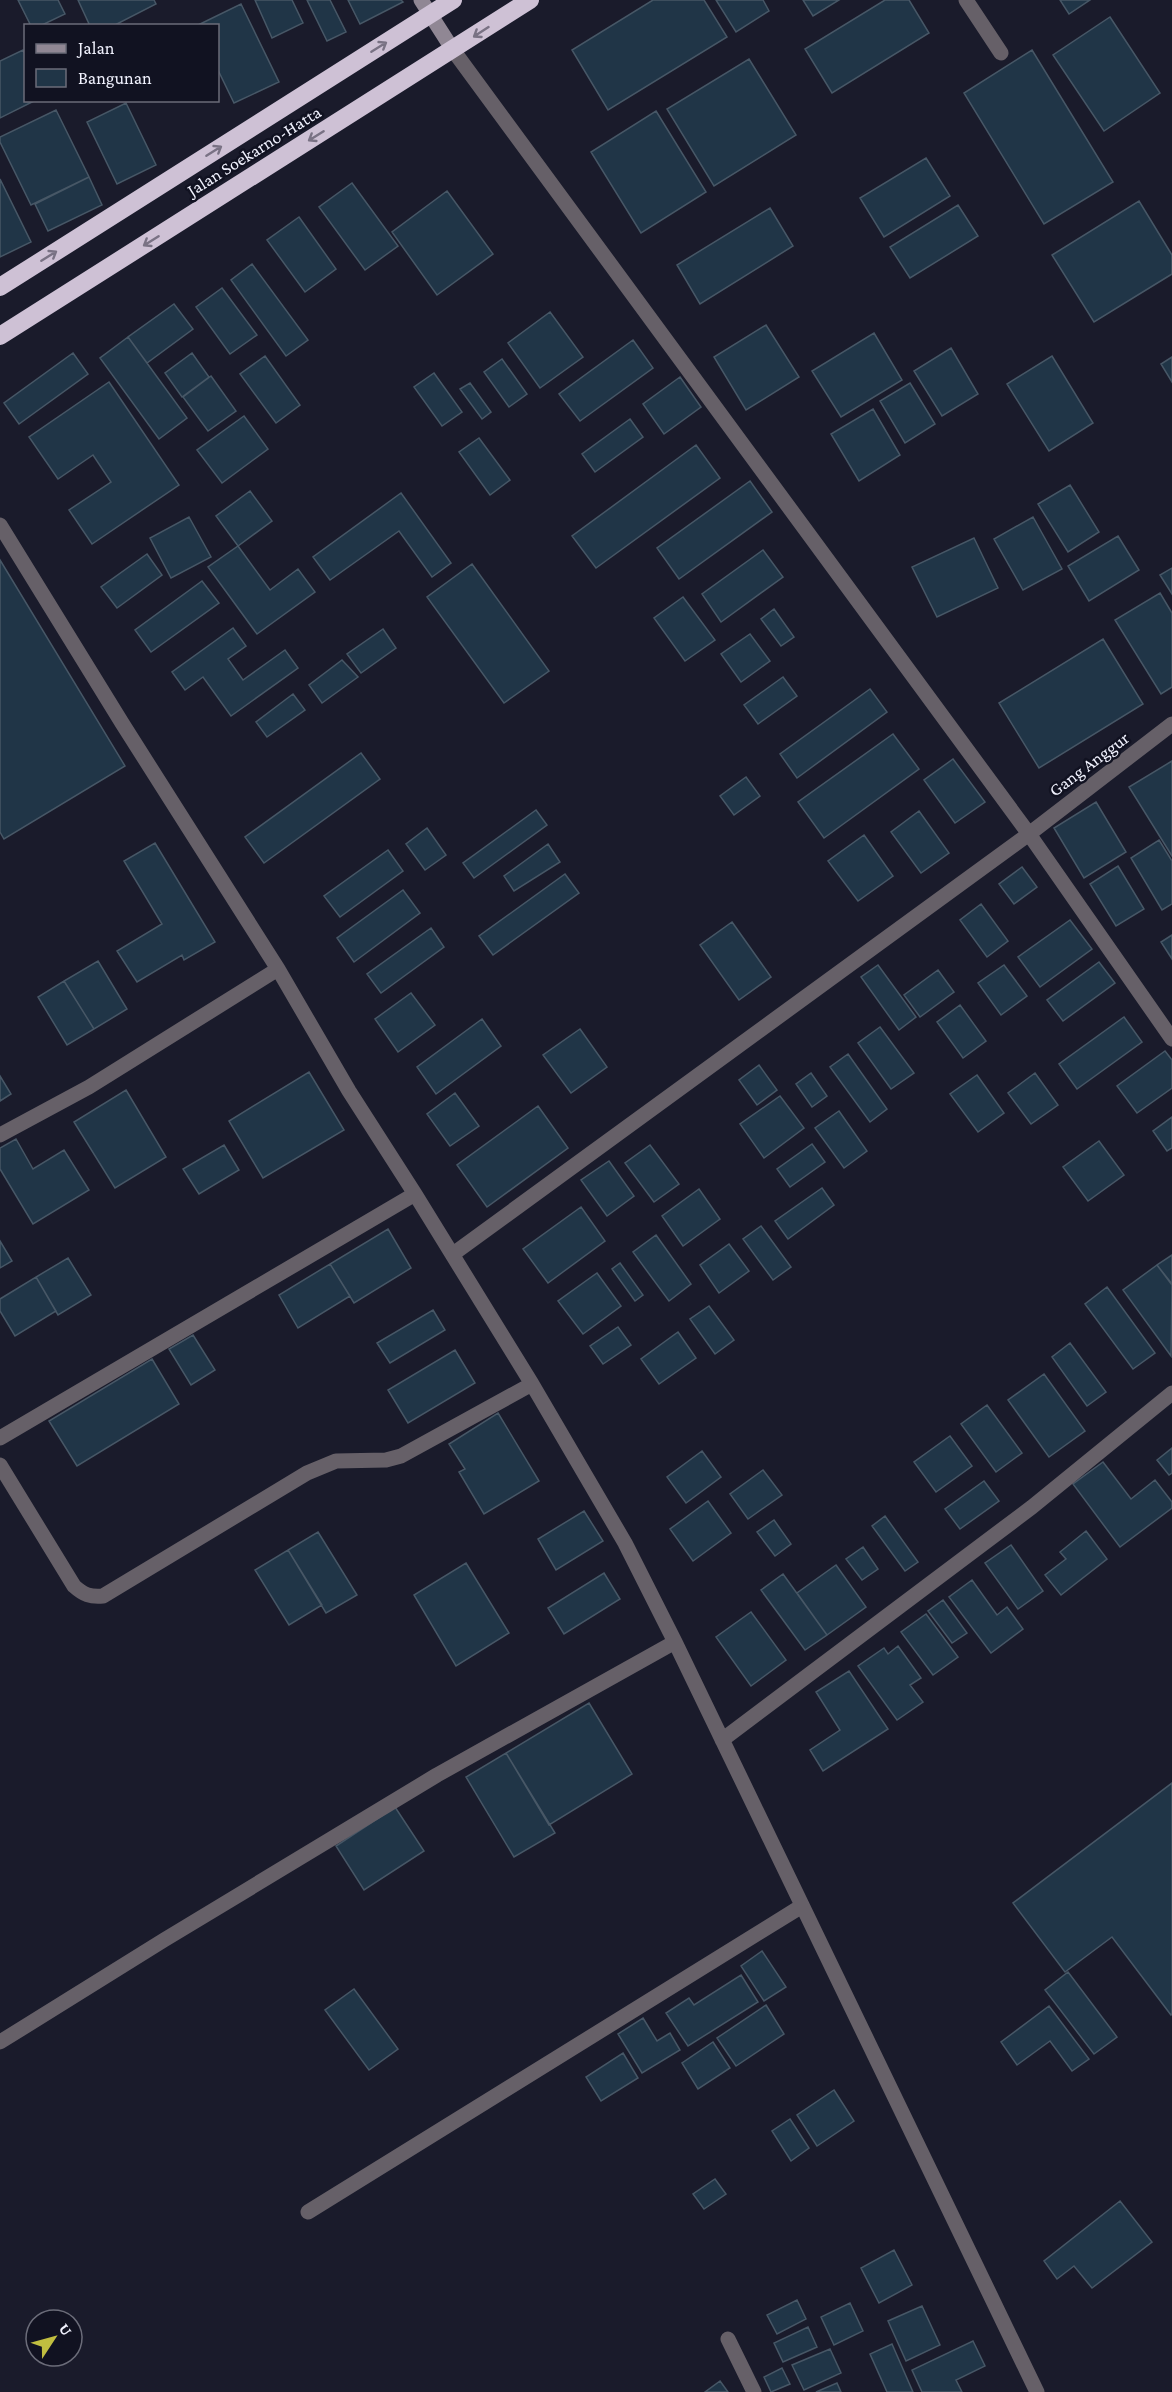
<svg xmlns="http://www.w3.org/2000/svg" width="1172" height="2392" viewBox="0 0 1172 2392" font-family="'Crimson Pro',serif">
  <style>
    .building { fill: #203547; stroke: #475766; stroke-width: 1.5 }
    .lines { fill: none; stroke-linecap: round; stroke-linejoin: round }
    .street { stroke: #666068; stroke-width: 15 }
    .secondary { stroke: #908794; stroke-width: 15 }
    .highway { stroke: #cec1d5; stroke-width: 18 }
    .oneway { stroke: #797284 }
    .labels { text-anchor: middle; dominant-baseline: central; stroke-width: 5; stroke-linejoin: round; paint-order: stroke }
    .street-label { font-size: 18px; fill: #f1f2fe; stroke: #111221 }
  </style>
  <rect width="100%" height="100%" fill="#1a1b2b"/>
  <path class="building" d="M18,0H58L65,14L40,26H31Z
    M78,0H154L156,4L113,26H90Z
    M255,0H292L303,23L272,38Z
    M307,0H330L346,32L327,41Z
    M348,0H401L403,2L360,24Z
    M653,0H704L727,37L608,110L572,50Z
    M716,0H763L769,11L736,32Z
    M803,0H839L813,16Z
    M885,0H909L929,33L832,93L805,49Z
    M1060,0H1090L1069,14Z
    M241,4L279,82L234,103L218,70V26H196Z
    M1110,17L1160,93L1104,131L1053,55Z
    M23,50L26,56V100H36L0,118V61Z
    M1032,50L1113,182L1044,224L964,93Z
    M749,59L796,135L714,186L667,109Z
    M126,103L156,165L117,184L87,122Z
    M56,110L89,177L31,205L0,142V137Z
    M656,111L706,192L641,233L591,152Z
    M926,158L950,196L884,237L860,198Z
    M89,177L102,205L48,231L35,204Z
    M0,179L31,242L0,257Z
    M352,183L398,246L365,270L319,207Z
    M447,191L493,254L437,295L392,232Z
    M1139,201L1172,255V274L1094,322L1052,255Z
    M958,205L978,236L910,278L890,247Z
    M770,208L793,246L700,304L677,265Z
    M299,217L336,269L305,292L267,240Z
    M252,264L308,340L286,356L231,280Z
    M222,288L257,335L230,354L196,307Z
    M174,304L193,329L147,363L128,337Z
    M550,312L583,357L540,388L508,343Z
    M766,325L799,377L746,410L714,357Z
    M874,333L902,380L841,417L812,371Z
    M128,337L187,418L159,439L100,358Z
    M633,340L653,368L580,421L559,394Z
    M951,348L978,394L942,416L914,371Z
    M73,353L88,374L19,424L4,403Z
    M192,353L209,377L182,397L165,373Z
    M265,356L300,405L276,423L240,374Z
    M1052,356L1093,423L1049,451L1007,384Z
    M1172,357V382L1161,364Z
    M502,359L527,394L509,407L484,372Z
    M434,373L462,412L442,426L414,387Z
    M211,376L236,411L208,431L183,397Z
    M680,377L701,407L664,434L643,404Z
    M109,382L179,485L92,544L69,510L111,482L93,455L58,479L29,437Z
    M470,383L491,412L482,419L460,389Z
    M910,383L935,424L905,443L880,401Z
    M873,409L900,455L859,481L831,434Z
    M244,416L268,449L222,483L197,450Z
    M630,419L643,437L595,472L582,454Z
    M479,438L510,480L490,495L459,452Z
    M696,445L720,478L596,568L572,536Z
    M750,481L772,512L679,579L657,548Z
    M1070,485L1099,532L1068,552L1038,504Z
    M250,491L272,521L238,546L216,516Z
    M401,493L451,563L432,577L399,531L330,580L313,557Z
    M189,517L211,557L171,578L150,538Z
    M1033,517L1062,569L1023,590L994,539Z
    M1118,536L1139,570L1089,601L1068,566Z
    M974,538L998,588L937,617L912,567Z
    M238,546L270,590L298,569L315,592L257,634L208,567Z
    M763,550L783,577L721,622L702,594Z
    M147,554L162,575L117,608L101,587Z
    M0,560L125,766L4,839L0,832Z
    M472,564L549,671L504,703L427,597Z
    M1172,568V594L1160,575Z
    M202,581L219,603L151,652L135,630Z
    M1160,593L1172,613V687L1161,694L1115,620Z
    M683,597L715,640L685,661L654,618Z
    M774,609L794,637L781,646L761,619Z
    M233,628L246,646L228,659L243,680L285,650L298,668L231,716L203,677L185,690L172,672Z
    M383,629L396,648L361,673L347,654Z
    M750,634L770,661L741,682L721,654Z
    M1103,639L1143,704L1039,768L999,703Z
    M342,660L358,677L322,703L309,685Z
    M783,677L797,696L758,724L744,705Z
    M870,689L887,712L797,778L780,754Z
    M293,694L305,710L267,737L256,722Z
    M893,734L919,769L824,838L798,802Z
    M361,753L380,779L264,863L245,837Z
    M953,759L985,802L955,823L924,780Z
    M1172,761V856L1129,787Z
    M746,777L760,796L734,815L720,796Z
    M1096,802L1126,852L1084,878L1054,828Z
    M536,810L547,825L474,878L463,863Z
    M919,811L949,853L921,873L891,832Z
    M427,828L446,855L425,870L406,844Z
    M864,835L893,876L858,901L828,861Z
    M1159,840L1172,861V904L1162,910L1131,858Z
    M155,843L215,942L184,960L182,955L137,982L117,951L162,924L124,861Z
    M548,844L560,862L514,891L504,876Z
    M388,850L403,871L340,917L324,896Z
    M1118,866L1144,909L1116,926L1090,884Z
    M1022,867L1037,887L1014,904L999,884Z
    M565,874L579,893L493,955L479,936Z
    M403,890L420,913L354,962L337,938Z
    M981,904L1008,941L987,957L960,920Z
    M1070,920L1092,949L1040,987L1018,957Z
    M732,922L771,977L739,1000L700,945Z
    M431,928L444,947L381,993L367,974Z
    M1172,935V959L1161,942Z
    M98,961L127,1009L94,1029L64,981Z
    M1099,962L1115,983L1063,1021L1047,1000Z
    M878,965L916,1017L899,1030L861,977Z
    M1004,965L1027,996L1001,1015L978,983Z
    M938,970L954,992L920,1017L904,995Z
    M64,981L94,1029L67,1045L38,997Z
    M411,993L435,1025L398,1052L375,1019Z
    M960,1005L986,1041L963,1058L937,1022Z
    M1124,1017L1142,1042L1077,1089L1059,1064Z
    M482,1019L501,1046L436,1094L417,1067Z
    M880,1027L914,1073L891,1089L858,1043Z
    M580,1029L607,1067L571,1093L543,1055Z
    M1165,1051L1172,1060V1088L1137,1113L1117,1086Z
    M848,1054L887,1109L870,1122L830,1067Z
    M759,1065L777,1090L757,1105L739,1080Z
    M309,1072L344,1130L263,1178L229,1121Z
    M811,1073L827,1096L812,1107L796,1084Z
    M1035,1073L1058,1105L1031,1124L1008,1093Z
    M977,1075L1004,1113L978,1132L950,1094Z
    M0,1076L11,1094L0,1101Z
    M126,1090L166,1157L115,1188L74,1122Z
    M455,1093L479,1126L450,1146L427,1114Z
    M780,1096L804,1128L764,1158L740,1124Z
    M538,1106L568,1148L487,1207L457,1165Z
    M839,1111L867,1151L844,1168L815,1128Z
    M1172,1117V1148L1167,1151L1153,1131Z
    M16,1139L33,1169L64,1150L89,1190L33,1224L0,1169V1148Z
    M1099,1141L1124,1175L1088,1201L1063,1167Z
    M812,1144L825,1162L790,1187L777,1169Z
    M224,1145L239,1170L199,1194L183,1169Z
    M650,1145L679,1184L654,1202L625,1163Z
    M609,1161L634,1196L607,1216L581,1180Z
    M822,1188L834,1205L788,1239L775,1221Z
    M699,1189L720,1219L683,1246L662,1216Z
    M581,1207L605,1241L548,1283L523,1249Z
    M761,1226L791,1267L773,1280L743,1239Z
    M388,1229L411,1268L354,1303L330,1264Z
    M656,1235L691,1284L669,1301L633,1252Z
    M0,1241L12,1261L0,1268Z
    M729,1244L749,1271L719,1293L700,1265Z
    M1172,1255V1284L1157,1265Z
    M68,1258L91,1295L58,1315L36,1277Z
    M620,1263L643,1295L635,1301L612,1269Z
    M330,1264L350,1296L298,1328L279,1295Z
    M1157,1265L1172,1285L1171,1356L1123,1290Z
    M597,1273L621,1306L583,1334L558,1301Z
    M36,1277L56,1311L15,1336L0,1311V1299Z
    M1107,1287L1155,1353L1133,1369L1085,1304Z
    M709,1306L734,1340L715,1354L690,1319Z
    M433,1310L445,1330L390,1363L377,1343Z
    M618,1327L631,1345L603,1364L590,1346Z
    M678,1332L696,1358L659,1384L641,1359Z
    M193,1335L215,1370L191,1385L169,1349Z
    M1070,1343L1106,1392L1087,1406L1052,1357Z
    M455,1350L475,1383L408,1423L388,1390Z
    M152,1359L179,1404L77,1466L49,1421Z
    M1044,1374L1085,1431L1049,1457L1008,1400Z
    M987,1405L1022,1453L996,1472L961,1424Z
    M498,1413L539,1481L484,1514L459,1472L465,1469L449,1444Z
    M950,1436L972,1466L936,1492L914,1462Z
    M1172,1448V1473L1169,1475L1157,1460Z
    M702,1451L721,1477L686,1503L667,1477Z
    M1103,1462L1131,1499L1155,1480L1172,1502V1508L1120,1547L1073,1484Z
    M763,1470L782,1495L748,1519L730,1494Z
    M984,1481L999,1501L960,1529L945,1509Z
    M708,1501L731,1533L693,1561L670,1529Z
    M584,1511L603,1541L556,1570L538,1539Z
    M885,1516L918,1562L905,1571L872,1526Z
    M774,1520L791,1544L775,1556L757,1532Z
    M1086,1531L1107,1559L1061,1595L1045,1575L1066,1559L1060,1552Z
    M318,1532L357,1595L326,1613L288,1550Z
    M1011,1545L1043,1591L1018,1609L985,1563Z
    M863,1547L878,1569L862,1580L846,1559Z
    M288,1550L322,1605L289,1625L255,1570Z
    M466,1563L509,1633L456,1666L414,1595Z
    M836,1565L866,1607L827,1635L797,1593Z
    M604,1573L620,1599L564,1634L548,1608Z
    M783,1574L827,1635L805,1650L761,1590Z
    M972,1580L997,1615L1007,1607L1023,1629L991,1653L949,1597Z
    M943,1600L967,1633L952,1643L928,1611Z
    M751,1612L786,1660L751,1686L716,1637Z
    M926,1614L958,1657L933,1675L901,1632Z
    M898,1646L921,1678L910,1685L923,1702L897,1720L858,1666L884,1648L888,1654Z
    M849,1671L888,1729L823,1771L810,1750L840,1730L816,1692Z
    M589,1703L632,1774L549,1825L506,1753Z
    M506,1753L555,1833L514,1857L466,1777Z
    M1172,1783V2014L1171,2015L1112,1937L1065,1972L1013,1903Z
    M395,1807L424,1851L364,1890L336,1846Z
    M762,1951L786,1987L764,2001L741,1966Z
    M1068,1972L1117,2037L1094,2054L1045,1990Z
    M741,1975L758,2002L688,2046L666,2013L689,1998L694,2005Z
    M354,1989L398,2049L369,2070L325,2010Z
    M766,2005L784,2034L736,2066L717,2038Z
    M1049,2006L1089,2059L1072,2071L1050,2041L1017,2065L1001,2042Z
    M643,2018L657,2041L670,2033L680,2050L642,2073L618,2034Z
    M713,2042L730,2068L698,2089L682,2063Z
    M623,2053L638,2078L601,2101L586,2077Z
    M834,2090L854,2121L817,2146L797,2115Z
    M790,2119L809,2148L791,2161L772,2131Z
    M715,2179L726,2194L704,2209L693,2194Z
    M1120,2201L1152,2242L1092,2288L1074,2266L1057,2279L1044,2261Z
    M894,2250L912,2285L879,2303L861,2268Z
    M797,2300L806,2319L777,2334L767,2315Z
    M850,2303L863,2331L834,2345L821,2317Z
    M922,2306L940,2345L906,2361L888,2321Z
    M808,2327L817,2347L783,2362L774,2343Z
    M973,2341L985,2366L956,2380L962,2392H922L912,2370Z
    M892,2344L913,2392H887L870,2354Z
    M830,2349L841,2373L804,2390L792,2365Z
    M782,2368L790,2384L771,2392L764,2377Z
    M720,2381L728,2392H705Z
    M837,2383L841,2392H816Z"/>
  <g class="lines">
    <path class="street" d="M966,0L1001,53
      M453,50L1029,834L1172,1039
      M0,525L122,723L278,969L349,1091L415,1194L532,1384L625,1543L675,1642L1037,2392
      M0,1135L89,1087L278,969
      M453,1254L1029,834L1172,724
      M0,1438L415,1194
      M0,1465L74,1586C84,1595 90,1597 103,1596L307,1473L336,1461L386,1460L401,1456L532,1384
      M722,1740L1032,1507L1172,1393
      M0,2042L164,1940L437,1775L675,1642
      M308,2212L802,1906
      M728,2339L754,2392"/>
    <path class="secondary" d="M421,0L453,50"/>
    <path class="highway" d="M0,287L453,0
      M0,336L530,0"/>
  </g>
  <defs><path id="oneway-shaft" d="M-6 0H5M1.5-3L5.5 0L1.5 3" fill="none" stroke-width="1.6" stroke-linecap="round" stroke-linejoin="round" transform="scale(1.5)"/></defs>
  <g class="oneway">
    <use href="#oneway-shaft" transform="translate(481 32) rotate(147)"/>
    <use href="#oneway-shaft" transform="translate(379 47) rotate(-32)"/>
    <use href="#oneway-shaft" transform="translate(316 136) rotate(148)"/>
    <use href="#oneway-shaft" transform="translate(214 151) rotate(-32)"/>
    <use href="#oneway-shaft" transform="translate(151 241) rotate(148)"/>
    <use href="#oneway-shaft" transform="translate(49 256) rotate(-32)"/>
  </g>
  <g class="labels">
    <g class="street-label">
      <text transform="translate(254 151) rotate(-32)">Jalan Soekarno-Hatta</text>
      <text transform="translate(1089 764) rotate(-37)">Gang Anggur</text>
    </g>
  </g>
  <rect x="24" y="24" width="195" height="78" fill="#111221" stroke="#6b6c79" stroke-width="1.5"/>
  <rect x="36" y="44" width="30" height="9" fill="#908794" stroke="#6b6c79" stroke-width="1.5"/>
  <text x="78" y="54" font-size="18" fill="#f1f2fe">Jalan</text>
  <rect x="36" y="69" width="30" height="18" fill="#203547" stroke="#6b6c79" stroke-width="1.5"/>
  <text x="78" y="84" font-size="18" fill="#f1f2fe">Bangunan</text>
  <g transform="translate(54 2338) rotate(54)"><circle r="28" fill="#111221" stroke="#6b6c79" stroke-width="1.5"/>
  <path d="M0-4.5L10 22L0 15L-10 22Z" fill="#c1be40"/>
  <text y="-9" font-size="16" font-weight="bold" text-anchor="middle" fill="#f1f2fe">U</text>
  </g>
</svg>
